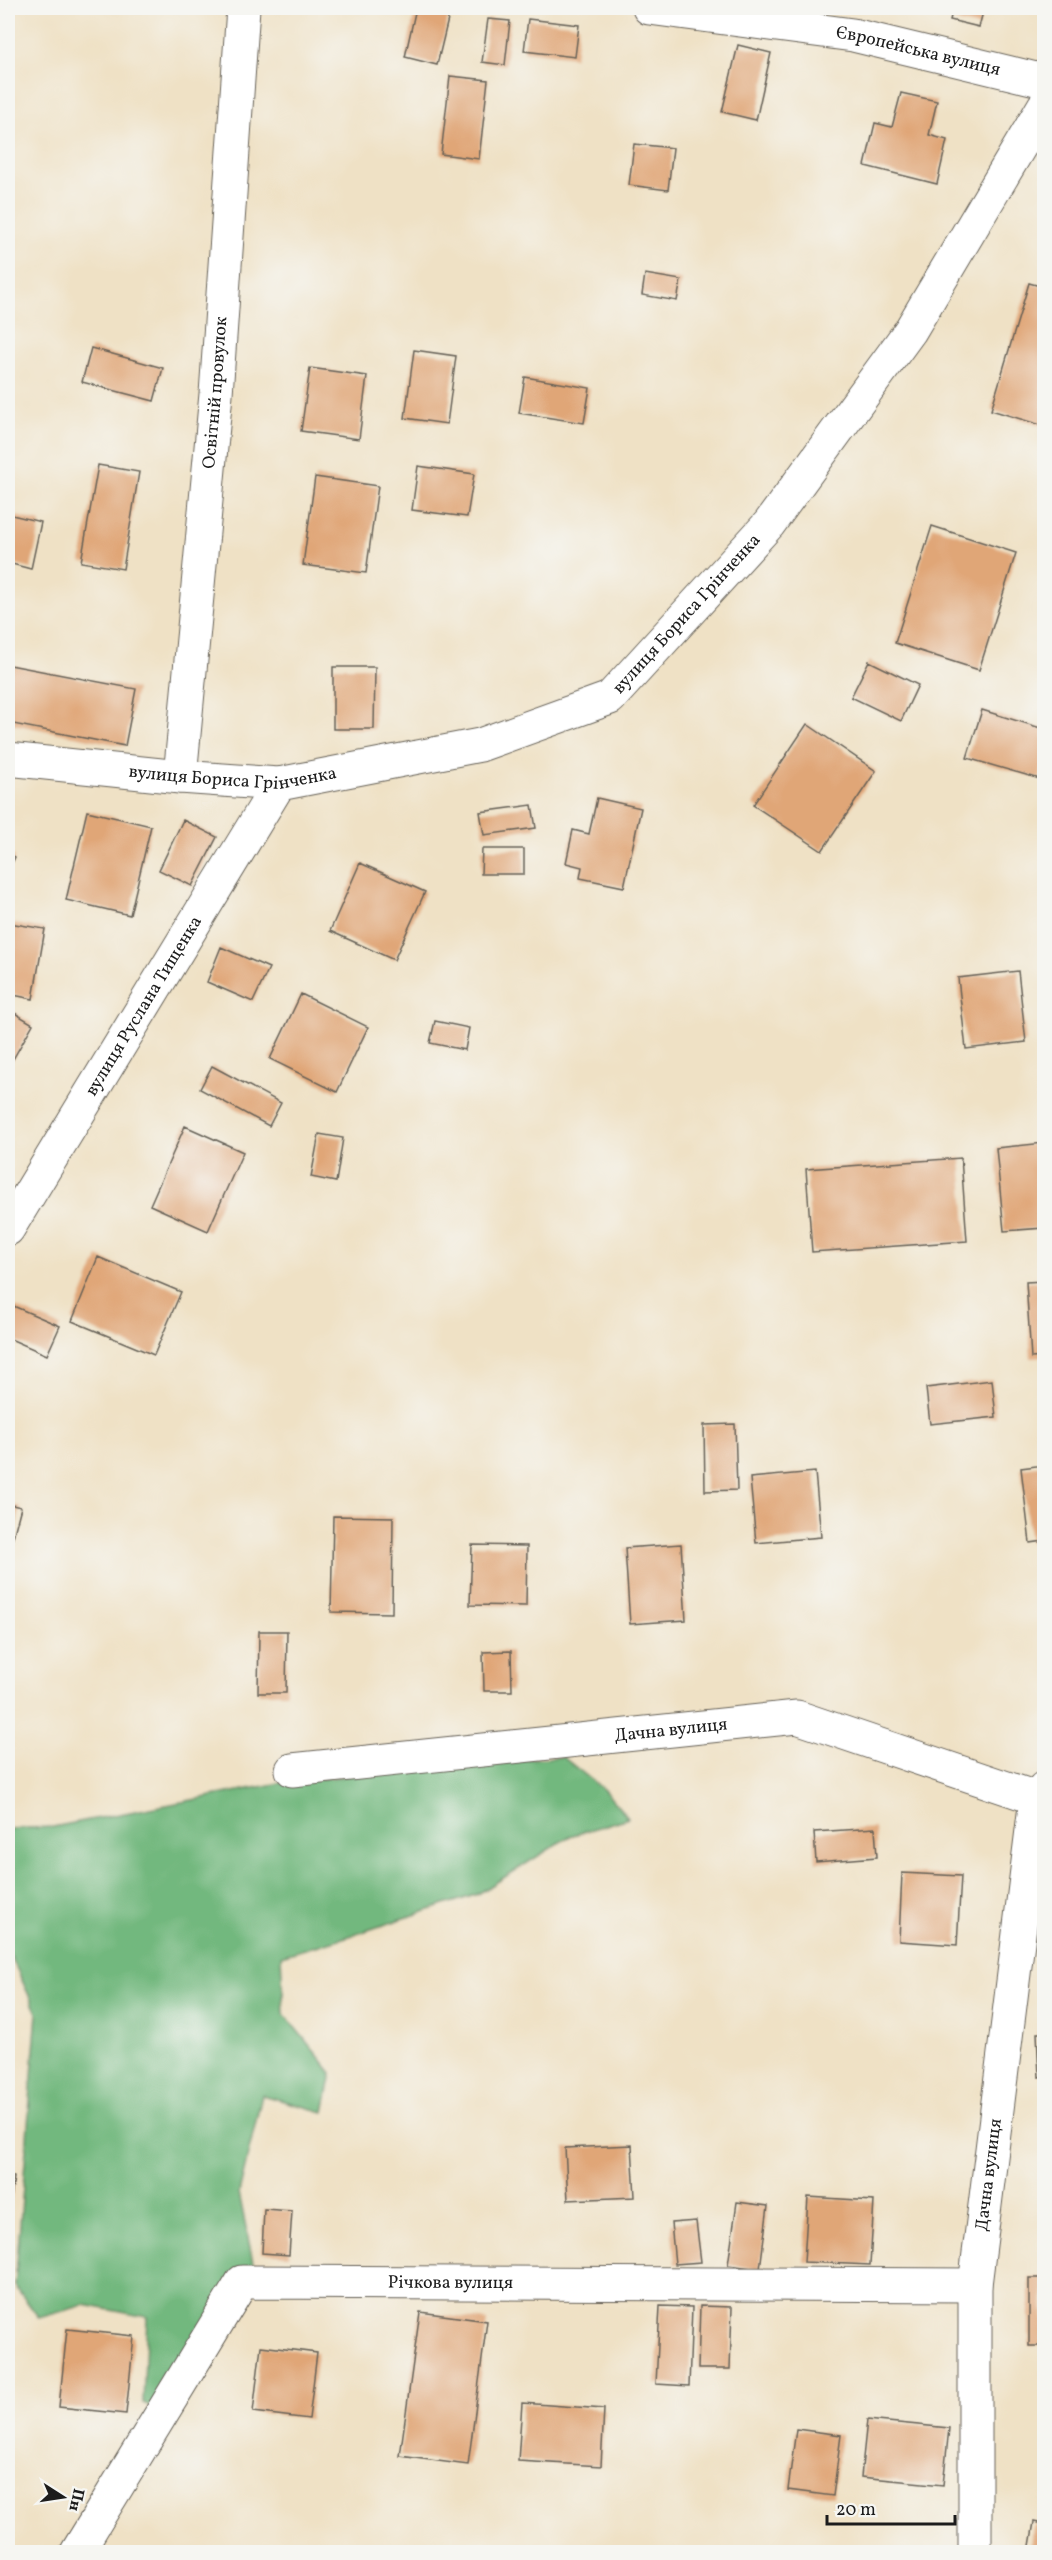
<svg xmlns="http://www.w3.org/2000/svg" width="1052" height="2560" viewBox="0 0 1052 2560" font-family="Vollkorn,serif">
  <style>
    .forest { fill: #72b87e; stroke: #476a4d; stroke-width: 1.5 }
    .building { fill: #e0a677 }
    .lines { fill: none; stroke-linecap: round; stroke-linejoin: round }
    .minor-casing { stroke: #666157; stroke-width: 35 }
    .minor { stroke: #fff; stroke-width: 33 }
    .labels { text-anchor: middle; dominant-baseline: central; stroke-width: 6; stroke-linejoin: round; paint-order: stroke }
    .street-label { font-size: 18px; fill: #1c1c1c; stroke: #f6f6f2 }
  </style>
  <rect width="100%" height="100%" fill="#f6f6f2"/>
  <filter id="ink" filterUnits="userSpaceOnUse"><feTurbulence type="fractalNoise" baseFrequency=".0167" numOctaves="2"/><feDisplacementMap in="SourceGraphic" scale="12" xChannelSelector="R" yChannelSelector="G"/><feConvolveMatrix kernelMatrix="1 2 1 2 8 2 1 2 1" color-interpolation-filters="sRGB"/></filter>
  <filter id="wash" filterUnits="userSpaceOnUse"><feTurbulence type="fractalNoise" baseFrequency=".008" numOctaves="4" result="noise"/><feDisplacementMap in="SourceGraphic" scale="24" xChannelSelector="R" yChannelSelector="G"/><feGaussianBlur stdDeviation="1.35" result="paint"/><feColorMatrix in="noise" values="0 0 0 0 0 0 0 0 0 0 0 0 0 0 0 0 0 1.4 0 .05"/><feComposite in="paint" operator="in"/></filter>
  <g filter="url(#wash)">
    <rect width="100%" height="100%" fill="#efe1c5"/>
    <path class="forest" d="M563,1757L604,1790L628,1818L570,1836L478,1894L353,1935L281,1956L284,2014L332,2073L324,2112L262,2095L239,2193L255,2272L172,2414L143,2403L147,2317L84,2305L39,2318L15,2286L37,2013L8,1950V1829L53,1827L280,1783L502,1760Z"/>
    <g id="blocks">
      <path class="building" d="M416,8L449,15L437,65L405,57Z
        M953,8H984L979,27L950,20Z
        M488,19L510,21L505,65L482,62Z
        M528,19L579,25L575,57L524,51Z
        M738,45L771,53L756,120L722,112Z
        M450,76L488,80L479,159L441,154Z
        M901,93L937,101L929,135L947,140L937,184L865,166L875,123L892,127Z
        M634,144L673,148L668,190L629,185Z
        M645,274L681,280L677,301L642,295Z
        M1029,283L1044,287V426L991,410Z
        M91,348L163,368L154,401L82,382Z
        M414,350L456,356L447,424L405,418Z
        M310,368L367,376L359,439L301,431Z
        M525,377L590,388L584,423L519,413Z
        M98,465L139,472L123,569L81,562Z
        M418,466L474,474L467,517L412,510Z
        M315,477L378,486L366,573L303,565Z
        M8,514L41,522L31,569L8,563Z
        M932,526L1016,553L979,670L895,643Z
        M869,661L918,685L901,721L851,697Z
        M10,665L136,689L125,746L8,723V679Z
        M333,667H375L374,729H333Z
        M982,710L1044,729V763L1040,779L967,758Z
        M807,724L876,771L822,851L753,805Z
        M597,798L641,808L624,887L580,878L582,867L566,863L573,830L589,834Z
        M532,805L536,828L484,835L480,812Z
        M87,811L151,826L130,915L66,900Z
        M183,820L217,837L192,886L159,870Z
        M482,849H524V874H481Z
        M8,853L15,857L8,872Z
        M360,863L425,892L394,960L330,931Z
        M9,923L45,929L33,999L8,994Z
        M221,947L269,968L253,1002L207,982Z
        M1018,971L1026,1042L966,1049L958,978Z
        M301,994L368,1027L337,1092L270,1059Z
        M8,1009L33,1024L8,1068Z
        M435,1021L469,1028L465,1050L430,1043Z
        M212,1066L281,1103L269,1126L200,1089Z
        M185,1126L243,1152L208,1231L150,1205Z
        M319,1134L343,1138L336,1182L311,1177Z
        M1044,1143V1228L1004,1231L996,1148Z
        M961,1158L967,1241L812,1252L806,1169Z
        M98,1257L181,1292L154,1355L72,1321Z
        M1044,1281V1357L1031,1358L1026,1282Z
        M11,1305L60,1326L47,1355L8,1338V1312Z
        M992,1380L996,1417L930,1424L926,1388Z
        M735,1424L737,1490L705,1491L704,1425Z
        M1044,1465V1541L1030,1543L1021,1468Z
        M815,1472L821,1537L756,1543L750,1478Z
        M8,1504L21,1507L8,1556Z
        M333,1516L393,1517L392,1613L331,1612Z
        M681,1544L686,1620L630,1624L625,1548Z
        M472,1545L527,1546L526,1606L470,1605Z
        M259,1631H287L286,1693H258Z
        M511,1651L512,1691H484L483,1652Z
        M875,1828L877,1857L816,1862L814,1832Z
        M902,1873L961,1876L957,1945L899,1941Z
        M1037,2033H1044V2076L1039,2077Z
        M632,2145L635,2197L568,2200L565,2148Z
        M8,2176L14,2177L9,2213H8Z
        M808,2197L874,2201L870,2265L804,2262Z
        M737,2202L768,2206L760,2269L728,2265Z
        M264,2209L292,2211L289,2255L262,2253Z
        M696,2221L701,2262L675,2264L671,2223Z
        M1029,2278H1044V2346H1029Z
        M660,2306L692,2307L689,2386L656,2384Z
        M700,2306L732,2307L730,2369H698Z
        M420,2312L487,2321L468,2465L400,2456Z
        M67,2329L134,2336L126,2414L59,2407Z
        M261,2346L317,2353L309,2419L253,2412Z
        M522,2403L604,2409L601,2466L518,2461Z
        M867,2420L949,2428L943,2485L861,2477Z
        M796,2429L841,2435L833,2496L788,2490Z
        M1034,2522L1044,2524V2552H1029Z"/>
    </g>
  </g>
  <g filter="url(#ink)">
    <use href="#blocks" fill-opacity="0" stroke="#666157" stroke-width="1.5"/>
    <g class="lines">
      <defs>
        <g id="minor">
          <path id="s1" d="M649,8L853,35L1044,81"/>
          <path id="s2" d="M8,759L180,777L279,784L480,745L610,698L769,524L910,331L1044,106"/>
          <path id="s3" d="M180,777L216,394L243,8"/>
          <path id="s4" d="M8,1229L279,784"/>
          <path id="s5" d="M292,1770L797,1717L1036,1798"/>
          <path id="s6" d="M77,2552L242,2282L975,2285"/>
          <path id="s7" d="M975,2552V2285L1036,1798L1044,1788"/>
        </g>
      </defs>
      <use href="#minor" class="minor-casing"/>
      <use href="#minor" class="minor"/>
    </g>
  </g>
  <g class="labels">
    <g class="street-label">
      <text stroke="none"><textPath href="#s1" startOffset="273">Європейська вулиця</textPath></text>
      <text stroke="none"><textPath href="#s3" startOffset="386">Освітній провулок</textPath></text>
      <text stroke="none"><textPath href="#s2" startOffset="729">вулиця Бориса Грінченка</textPath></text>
      <text stroke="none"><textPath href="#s2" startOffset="226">вулиця Бориса Грінченка</textPath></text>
      <text stroke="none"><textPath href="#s4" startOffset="261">вулиця Руслана Тищенка</textPath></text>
      <text stroke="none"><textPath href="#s5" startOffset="381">Дачна вулиця</textPath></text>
      <text stroke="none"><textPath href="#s7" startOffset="378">Дачна вулиця</textPath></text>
      <text stroke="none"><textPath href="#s6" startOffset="525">Річкова вулиця</textPath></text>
    </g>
  </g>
  <rect width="1052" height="2560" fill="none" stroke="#f6f6f2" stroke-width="30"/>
  <g transform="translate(63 2497) rotate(102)" stroke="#f6f6f2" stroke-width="4.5" paint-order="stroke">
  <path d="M0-4.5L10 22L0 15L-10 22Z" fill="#1c1c1c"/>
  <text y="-9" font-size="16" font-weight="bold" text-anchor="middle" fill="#1c1c1c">Пн</text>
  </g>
  <path d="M827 2515v9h128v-9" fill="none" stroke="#1c1c1c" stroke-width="3"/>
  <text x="836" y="2515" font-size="18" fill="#1c1c1c" stroke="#f6f6f2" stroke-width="4.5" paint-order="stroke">20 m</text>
</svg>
